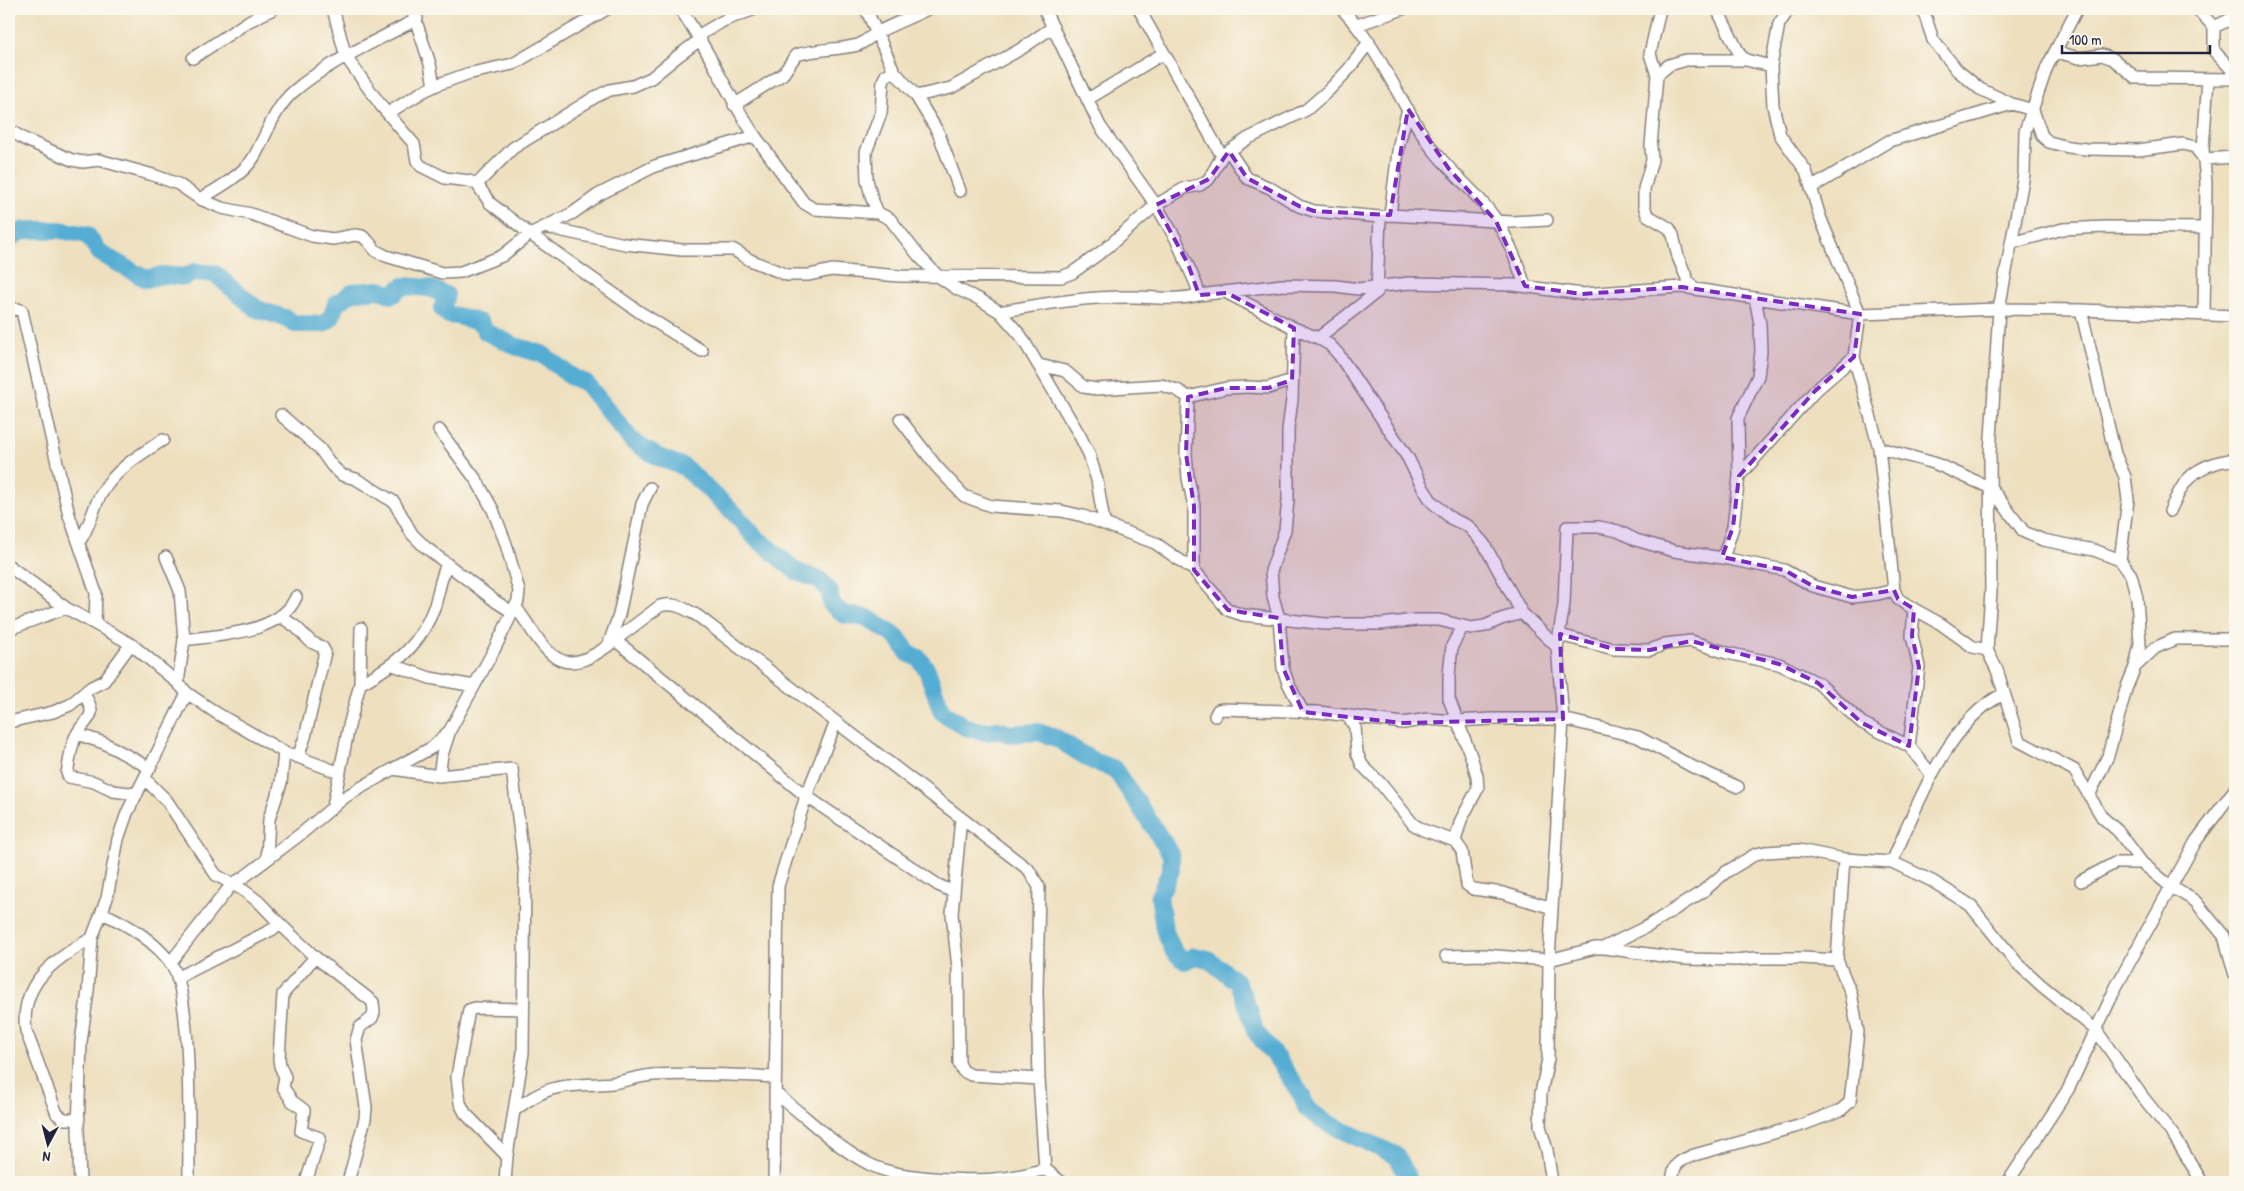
<svg xmlns="http://www.w3.org/2000/svg" width="2244" height="1191" viewBox="0 0 2244 1191" font-family="'Patrick Hand',sans-serif">
  <style>
    .lines { fill: none; stroke-linecap: round; stroke-linejoin: round }
    .river { stroke: #57add3; stroke-width: 18 }
    .minor-casing { stroke: #88817d; stroke-width: 14 }
    .minor { stroke: #fff; stroke-width: 11 }
    .marked { fill: #7b2cbf; fill-opacity: 0.2; stroke: #7b2cbf; stroke-width: 4; stroke-dasharray: 10 6; stroke-linejoin: round }
  </style>
  <rect width="100%" height="100%" fill="#fbf7ec"/>
  <filter id="ink" filterUnits="userSpaceOnUse"><feTurbulence type="fractalNoise" baseFrequency=".02" numOctaves="2"/><feDisplacementMap in="SourceGraphic" scale="10" xChannelSelector="R" yChannelSelector="G"/><feConvolveMatrix kernelMatrix="1 2 1 2 8 2 1 2 1" color-interpolation-filters="sRGB"/></filter>
  <filter id="wash" filterUnits="userSpaceOnUse"><feTurbulence type="fractalNoise" baseFrequency=".0096" numOctaves="4" result="noise"/><feDisplacementMap in="SourceGraphic" scale="20" xChannelSelector="R" yChannelSelector="G"/><feGaussianBlur stdDeviation="1.12" result="paint"/><feColorMatrix in="noise" values="0 0 0 0 0 0 0 0 0 0 0 0 0 0 0 0 0 1.4 0 .05"/><feComposite in="paint" operator="in"/></filter>
  <g filter="url(#wash)">
    <rect width="100%" height="100%" fill="#eee0bf"/>
    <g class="lines">
      <path class="river" d="M9,239L24,230H60L87,235L100,253L146,279L162,275L185,277L195,272L215,274L257,309L285,318L295,324H323L331,318L336,304L353,292L380,290L392,295L403,286L429,288L446,295L442,309L448,315L458,316L481,323L486,332L515,346L542,354L572,377L586,383L633,442L658,457L684,467L734,513L754,536L797,572L820,580L830,592L831,604L843,614L868,618L897,637L909,654L919,658L927,670L942,712L965,727L985,732L998,730L1010,734L1038,732L1056,738L1093,761L1115,769L1171,854V870L1159,896L1164,929L1174,952L1185,961L1195,956L1208,959L1237,982L1249,1010L1255,1031L1278,1060L1302,1096L1306,1108L1323,1121L1397,1156L1410,1182"/>
    </g>
  </g>
  <g filter="url(#ink)">
    <g class="lines">
      <defs>
        <path id="minor" d="M333,9L346,57L382,107L414,144L417,161L421,166L445,178L469,181L477,184L490,203L530,234L638,311L702,351
          M412,9L430,64L434,86
          M680,9C710,50 726,94 755,136
          M866,9L894,71L886,75L883,81L881,113L866,152L867,180L872,199L878,213L890,219L918,255L938,276L957,289L979,299L1000,312L1021,336L1079,434L1089,454L1097,480L1104,522
          M1044,9L1100,126L1156,205L1176,239L1196,284L1199,295L1282,285L1336,286L1358,289L1409,283L1513,285L1582,294L1682,287L1860,314L1999,309L2081,310L2235,316
          M1139,9L1222,156
          M1342,9C1378,47 1397,96 1426,140C1446,170 1478,192 1496,220C1509,240 1518,264 1525,286
          M1660,9L1650,54L1657,75L1651,146L1652,160L1644,189V205L1647,215L1669,228L1673,235L1678,257L1688,281L1694,289
          M1717,9L1740,55L1746,60L1771,66
          M1792,9L1787,12L1779,24L1771,66L1773,106L1780,135L1806,171L1820,217L1860,314L1854,357L1879,448L1934,463L1991,488L2024,532L2043,540L2094,550L2120,560
          M1923,9L1933,40L1957,70L1980,89L2012,104
          M2197,9L2214,27V51L2235,73
          M1357,25L1403,9
          M2214,27L2235,17
          M699,35L725,20L755,9
          M2056,52L2079,58L2102,55L2113,59L2136,78L2235,79
          M193,58L249,21L273,9
          M894,71L916,96L951,88L1021,49L1053,27
          M1657,75L1669,65L1686,60H1746
          M916,96L938,132L960,191
          M1088,99L1164,53
          M734,105L783,74L796,55C816,49 837,50 858,45C865,42 871,36 878,32C894,24 911,17 928,9
          M388,113L424,91L439,84L467,74L513,64L607,9
          M9,130L26,140L72,160L83,162L99,160L153,175L178,184L200,199L222,208L251,214L312,236L333,239L355,235L362,236L368,241L376,251L386,256L442,273L461,272L502,256L530,234L573,213L598,195L655,166L755,136L804,203L814,209L878,213
          M1229,151L1247,178L1270,188L1299,206L1314,211L1380,217L1390,215L1512,222L1547,220
          M477,184L513,148L595,97L610,90L633,86L651,78L678,56L701,39
          M1811,188L1889,141L2012,104L2033,110L2042,136L2049,142L2068,147L2087,149L2138,150L2183,144L2195,147L2204,159L2235,157
          M200,199C217,189 243,175 254,157C266,136 274,109 293,92C327,62 377,41 417,19
          M1390,215L1399,144L1408,109
          M1380,217L1377,292L1318,338L1330,345L1339,355L1408,458L1423,488L1432,502L1452,519L1468,526L1484,544L1522,613L1557,647L1563,719L1638,737L1693,767L1738,787
          M544,227L625,244L682,250H734L750,260L787,275H809L832,270L899,276L1061,277L1072,273L1104,250L1156,205L1185,188L1200,185L1209,179L1222,156L1229,151L1247,139L1306,110L1329,90L1349,69L1369,42
          M2011,243L2063,229L2105,227L2205,228
          M1227,293L1294,328L1292,400L1288,430V500L1285,530L1271,571L1273,597L1279,618L1283,668L1288,683L1303,712
          M9,310L18,309L22,311L69,515L96,593L95,624
          M2081,310L2115,454L2125,477L2128,500L2120,560L2131,575L2137,598L2140,644L2135,667L2126,689L2108,756L2089,796
          M1000,312C1044,303 1088,296 1134,297C1156,297 1177,301 1199,295
          M2204,314L2206,183L2203,149L2208,79
          M1294,328L1318,338
          M1039,365L1065,371L1084,387L1096,389L1161,385L1177,390L1188,397
          M281,415L320,449L332,466L342,475L356,479L394,502L412,534L424,546L495,601L512,612
          M900,419L936,466L964,496L991,506L1061,511L1083,516L1155,543L1194,570L1228,610L1243,615L1326,624H1381L1416,620H1439L1471,628L1485,626L1501,619L1522,613
          M1879,448L1894,590L1898,599L1914,609L1941,624L1973,647L1987,650L1997,670L2019,741L2074,770L2102,817L2119,832L2142,863L2170,886L2195,901L2224,936L2235,975
          M1739,476L1738,418L1758,376L1761,352L1760,324L1755,298
          M2170,511C2181,486 2188,471 2216,463C2222,461 2229,461 2235,458
          M79,542C89,529 92,511 100,496C113,471 139,455 163,440
          M166,557L180,591L184,640L178,683
          M1723,558L1784,570L1813,586L1852,597L1878,594L1894,590
          M9,566L66,608L131,644L178,683L187,693L218,714L284,752L281,783L269,819L267,858
          M1194,570V506L1188,478L1186,454L1188,397L1226,388L1248,387L1268,388L1292,380
          M515,606C547,650 557,686 613,642
          M280,616L296,627L311,642L322,647L325,652L305,737L298,757
          M9,629L66,608
          M1560,632L1563,636L1614,649L1650,650L1665,644L1691,641L1727,653L1779,664L1818,683L1862,723L1909,746L1931,774
          M184,640C217,635 281,634 296,597
          M608,646L619,615L642,504L650,488
          M1557,647L1564,604L1567,527H1599L1618,531L1636,540L1674,551L1723,558L1733,527L1739,476L1815,391L1854,357
          M1987,650L1991,592L1990,454L1999,309L2024,174L2025,131L2047,67L2077,9
          M393,665L430,678L474,686
          M2135,667L2155,648L2175,639H2235
          M360,684C397,663 420,647 435,605C439,591 441,577 447,564
          M84,694C99,718 87,716 77,734C70,745 70,761 67,773L69,777L94,782L113,791L137,794
          M1347,715L1355,727L1357,753L1362,765L1381,784L1413,824L1423,830L1455,841L1462,851L1467,885L1473,889L1503,893L1552,908
          M1215,716L1218,710L1222,709L1319,712L1403,723L1428,719L1456,721L1491,719H1563L1549,960L1548,1059L1541,1093L1540,1126L1547,1150L1552,1182
          M9,720V722L53,712L70,705L90,688L104,681L131,644
          M77,734L104,743L150,768
          M1909,746L1919,667L1912,636L1914,609
          M290,754L340,773
          M393,769L433,747L447,733
          M439,776L442,755L450,730L494,650L518,601L519,591L506,544L493,510L477,481L439,430
          M145,779L167,801L216,875L243,890L259,902L281,925L177,978
          M333,806L349,726L360,684L361,628
          M961,818L952,914L958,968L959,1063L963,1071L971,1075L1039,1079
          M1455,841L1461,820L1478,788L1477,776L1471,756L1449,699V675L1452,646L1463,626
          M1892,862C1915,810 1949,718 2004,694
          M2081,881L2115,863H2142
          M954,892L938,885L806,796L615,640L660,606C676,602 685,609 698,616L1029,870L1039,887L1037,992L1039,1079L1045,1169L1061,1182
          M102,913C127,924 153,940 170,962C194,993 188,1138 189,1182
          M281,925L315,957L373,1002L374,1013L372,1018L360,1027L356,1040L366,1107L365,1119L348,1182
          M1604,948L1685,959L1736,960L1755,958H1802L1837,960
          M1446,956L1484,955L1549,960L1595,948H1603L1648,926L1702,892L1726,872L1756,854L1765,852L1799,850L1844,859L1892,862L1932,881L1970,905L2017,963L2041,985L2096,1030L2142,1096L2174,1136L2202,1182
          M170,963L232,884L244,877L302,833L345,797L393,769L439,776L512,769L525,874L523,1053L507,1156L505,1182
          M775,1093C806,1116 835,1147 869,1164C889,1174 910,1176 932,1178C973,1181 1005,1182 1045,1169
          M515,1110C553,1080 568,1087 612,1083C626,1081 639,1076 653,1075C694,1073 735,1075 775,1077
          M79,1119H64L57,1114L26,1031C19,983 55,959 92,938
          M507,1156L465,1113L460,1103L457,1077L469,1010L475,1008L523,1009
          M80,1182L78,1128L81,1042L88,991L92,938L107,898L118,839L127,813L187,693
          M306,1182L320,1138L301,1131L304,1110L292,1101L283,1087L285,1077L280,1066L279,1058L283,994L315,957
          M774,1182L778,886L806,796L836,722
          M1672,1182C1674,1163 1677,1162 1694,1155L1802,1125L1841,1110L1850,1102L1858,1032L1851,993L1837,960L1844,859
          M2008,1182L2069,1088L2116,987L2196,841L2235,789"/>
      </defs>
      <use href="#minor" class="minor-casing"/>
      <use href="#minor" class="minor"/>
    </g>
  </g>
  <path class="marked" d="M1408,109L1449,169L1496,221L1525,286L1582,294L1682,287L1860,314L1854,357L1815,391L1739,476L1733,527L1722,557L1784,570L1813,586L1852,597L1894,590L1898,599L1914,609L1912,636L1919,667L1909,746L1862,723L1818,683L1779,664L1691,641L1650,650L1614,649L1560,634L1563,719L1403,723L1303,712L1283,668L1279,618L1228,610L1194,570V506L1186,454L1188,397L1226,388H1268L1292,380L1294,328L1227,293L1199,295L1188,264L1156,205L1209,179L1229,151L1247,178L1299,206L1314,211L1390,215Z"/>
  <rect width="2244" height="1191" fill="none" stroke="#fbf7ec" stroke-width="30"/>
  <g transform="translate(48 1144) rotate(187)" stroke="#fbf7ec" stroke-width="4" paint-order="stroke">
  <path d="M0-4L9 19L0 12L-9 19Z" fill="#22223b"/>
  <text y="-8" font-size="14" font-weight="bold" text-anchor="middle" fill="#22223b">N</text>
  </g>
  <path d="M2062 45v8h148v-8" fill="none" stroke="#22223b" stroke-width="2.5"/>
  <text x="2069" y="45" font-size="15" fill="#22223b" stroke="#fbf7ec" stroke-width="4" paint-order="stroke">100 m</text>
</svg>
